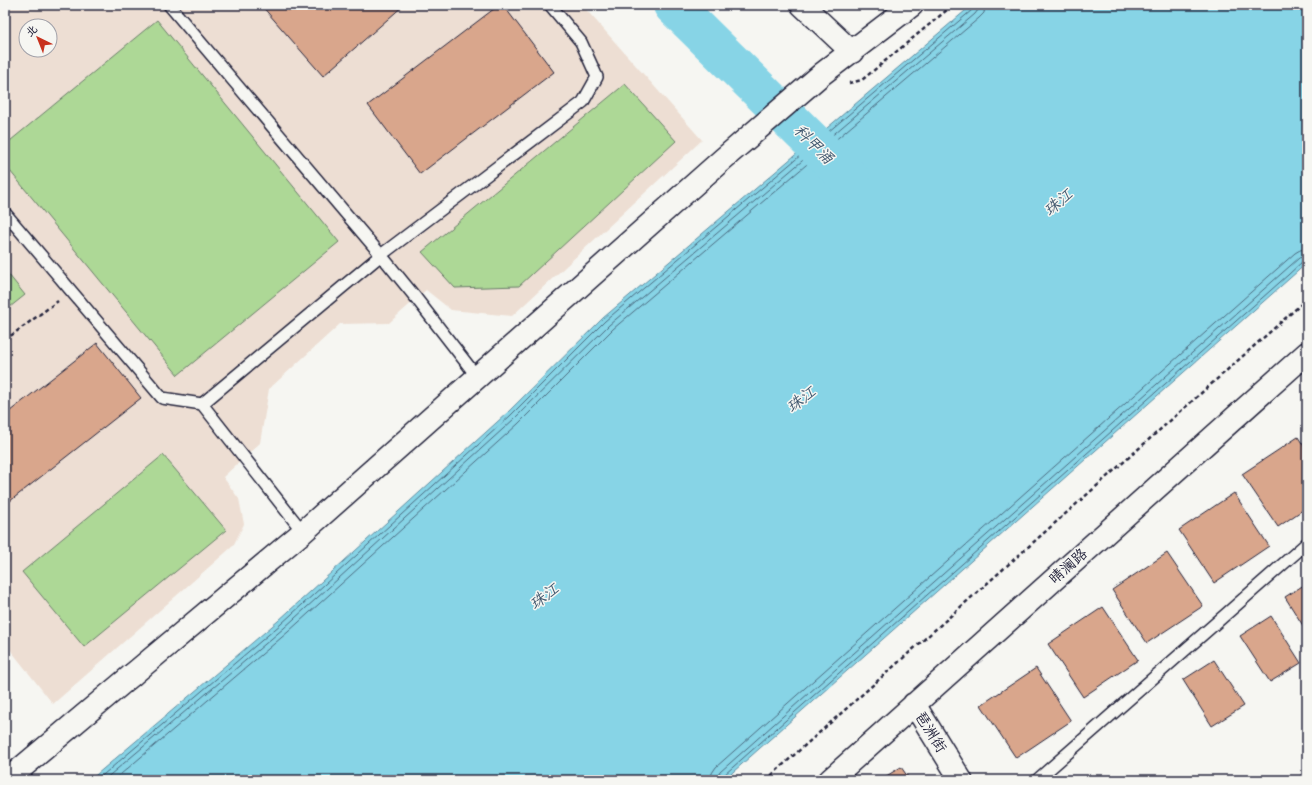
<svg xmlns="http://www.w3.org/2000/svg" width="1312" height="785" viewBox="0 0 1312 785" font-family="Sriracha,'LXGW WenKai TC',sans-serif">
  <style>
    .built { fill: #edded3; fill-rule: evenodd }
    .green { fill: #add896; stroke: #687d68 }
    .water { fill: #87d4e6; stroke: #5f8da2 }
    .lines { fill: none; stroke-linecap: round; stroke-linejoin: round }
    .shore { stroke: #4a697f; stroke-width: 1 }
    .river { stroke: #87d4e6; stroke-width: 40 }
    .building { fill: #d9a68c; stroke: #22223b }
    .service-casing { stroke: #22223b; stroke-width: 14 }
    .minor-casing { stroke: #22223b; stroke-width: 25 }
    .tertiary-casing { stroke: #22223b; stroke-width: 25 }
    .path { stroke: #22223b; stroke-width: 2.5; stroke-dasharray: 4 3; stroke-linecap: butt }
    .service { stroke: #f6f6f2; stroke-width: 11 }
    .minor { stroke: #f6f6f2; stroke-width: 22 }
    .tertiary { stroke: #f6f6f2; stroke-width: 22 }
    .labels { text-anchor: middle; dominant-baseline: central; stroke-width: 3; stroke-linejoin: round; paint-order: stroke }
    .street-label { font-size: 15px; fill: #22223b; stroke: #f6f6f2 }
    .water-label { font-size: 16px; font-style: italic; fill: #40576e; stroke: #f6f6f2 }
  </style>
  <rect width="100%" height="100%" fill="#f6f6f2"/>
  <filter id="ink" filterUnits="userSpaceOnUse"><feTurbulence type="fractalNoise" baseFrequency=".025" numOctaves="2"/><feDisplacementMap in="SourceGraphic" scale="8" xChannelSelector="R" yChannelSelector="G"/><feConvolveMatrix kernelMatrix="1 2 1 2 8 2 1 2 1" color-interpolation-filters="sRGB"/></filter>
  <g filter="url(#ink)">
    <path class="built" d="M5,5H582L702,140L512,316L451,310L426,290L389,323L340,324L269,389L260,443L223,477L239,499L244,524L233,546L53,704L5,643ZM26,26H50V50H26Z"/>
    <path class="green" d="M157,20L339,242L178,375L5,165V145Z
      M625,84L676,141L519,286L455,288L422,252Z
      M5,270L25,295L5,311Z
      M163,455L226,530L84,647L22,572Z"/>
    <path class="water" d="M972,5H1307V263L724,780H90L278,621L507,413L603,318Z"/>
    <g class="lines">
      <path class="shore" d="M97,780L281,624L510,416L605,321L972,10L974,5
        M104,780L284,628L514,419L609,325L975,14L978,10L979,5
        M114,780L288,632L518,424L613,329L979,18L984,13L985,5
        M711,780L712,773L716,767L1295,253L1300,250L1307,249
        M717,780L718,775L720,772L1299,258L1307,255
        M722,780L724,775L1288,275L1303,261L1307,260"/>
      <path class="river" d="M673,5L850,179"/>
    </g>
    <path class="building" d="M261,5H404L323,76Z
      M499,5H503L554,72L420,174L368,105Z
      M97,343L141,398L5,505V415Z
      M1298,437L1307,451V507L1278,527L1242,474Z
      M1234,493L1269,546L1214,583L1179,530Z
      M1167,553L1203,606L1147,643L1112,590Z
      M1307,583V632L1285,597Z
      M1103,607L1138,660L1083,697L1048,644Z
      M1271,616L1301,663L1270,682L1240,636Z
      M1214,660L1244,706L1212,726L1183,680Z
      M1036,668L1071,721L1016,758L981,705Z
      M901,767L910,780H880Z"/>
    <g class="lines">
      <defs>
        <path id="service" d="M169,5L381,255L416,298L478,378
          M5,213L162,398L202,404L381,255L583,102L597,77L581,42L550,5
          M202,404L303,532
          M1037,780L1307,543"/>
        <path id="minor" d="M914,704L961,780
          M7,780L132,675
          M830,780L1307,353"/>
        <path id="tertiary" d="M802,5L852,52
          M132,675L303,532L723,159L822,74L912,5"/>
      </defs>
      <use href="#service" class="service-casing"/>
      <use href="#minor" class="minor-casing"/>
      <use href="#tertiary" class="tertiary-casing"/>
      <path class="path" d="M849,83L862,80L953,5
        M5,340L58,301
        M766,780L1307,299"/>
      <use href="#service" class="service"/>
      <use href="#minor" class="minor"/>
      <use href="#tertiary" class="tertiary"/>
    </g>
  </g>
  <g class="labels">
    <g class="street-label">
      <text transform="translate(1068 566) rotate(-42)">晴澜路</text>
      <text transform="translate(931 732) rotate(58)">琶洲街</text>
    </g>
    <g class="water-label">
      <text transform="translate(814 144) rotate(45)">科甲涌</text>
      <text transform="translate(1058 202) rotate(-40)">珠江</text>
      <text transform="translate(801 399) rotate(-37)">珠江</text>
      <text transform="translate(544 596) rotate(-37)">珠江</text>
    </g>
  </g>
  <rect width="1312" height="785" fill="none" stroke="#f6f6f2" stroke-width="20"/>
  <rect x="10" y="10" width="1292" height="765" fill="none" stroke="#22223b" stroke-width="1.5" filter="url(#ink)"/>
  <g transform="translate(38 38) rotate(317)"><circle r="19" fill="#f6f6f2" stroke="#a1a1a9"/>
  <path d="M0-3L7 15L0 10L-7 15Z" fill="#c8321e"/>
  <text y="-6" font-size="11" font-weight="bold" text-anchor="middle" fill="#22223b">北</text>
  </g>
</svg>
